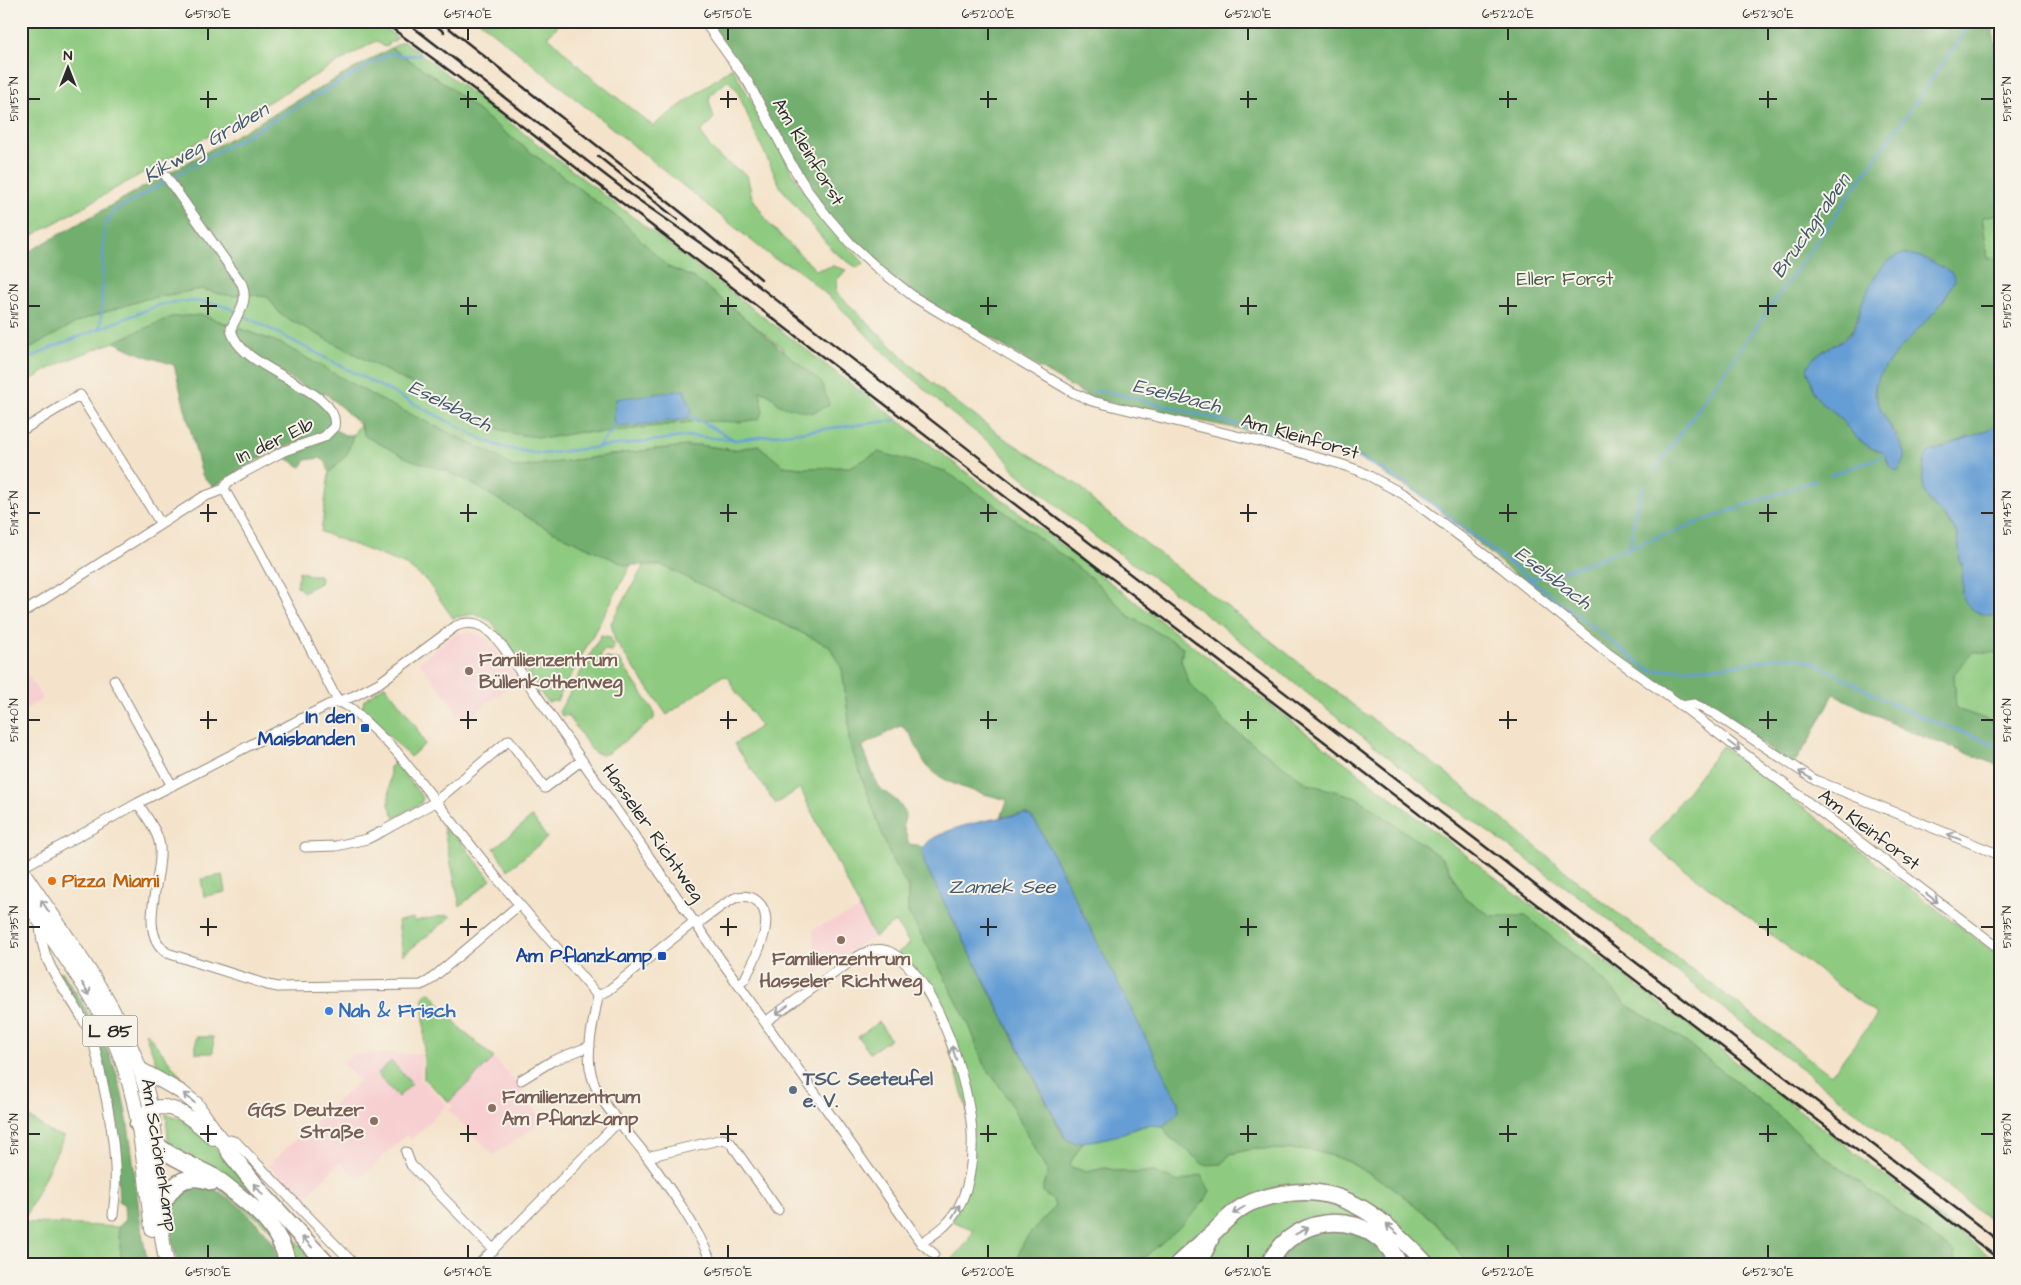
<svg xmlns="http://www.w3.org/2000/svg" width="2021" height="1285" viewBox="0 0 2021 1285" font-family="'Architects Daughter',sans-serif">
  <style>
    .built { fill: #f7cfd1 }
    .green { fill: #8ecb80; stroke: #5c7b56 }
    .forest { fill: #72af6e; stroke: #4e6d4c; fill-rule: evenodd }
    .water { fill: #659ed4; stroke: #486480 }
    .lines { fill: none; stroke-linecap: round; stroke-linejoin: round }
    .stream { stroke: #659ed4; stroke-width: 2.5 }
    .street-casing { stroke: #90877a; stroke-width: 11 }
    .primary-casing { stroke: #90877a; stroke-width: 16 }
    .highway-casing { stroke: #90877a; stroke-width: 19 }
    .street { stroke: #fff; stroke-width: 9 }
    .primary { stroke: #fff; stroke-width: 14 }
    .highway { stroke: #fff; stroke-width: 16 }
    .rail { stroke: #2b2b2b; stroke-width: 2.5 }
    .oneway { stroke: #a0a0a0 }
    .ticks { fill: none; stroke: #2b2b2b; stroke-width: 2 }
    .education-dot { fill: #8d6e63; stroke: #f7f3e8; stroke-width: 2 }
    .transit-dot { fill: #1a4fb4; stroke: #f7f3e8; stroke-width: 2 }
    .food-dot { fill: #e8710a; stroke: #f7f3e8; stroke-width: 2 }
    .shop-dot { fill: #3f7fe0; stroke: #f7f3e8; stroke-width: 2 }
    .service-dot { fill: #5c6f8a; stroke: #f7f3e8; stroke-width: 2 }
    .labels { text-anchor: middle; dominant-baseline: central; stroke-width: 4; stroke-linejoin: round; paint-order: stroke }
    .shield { fill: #f7f3e8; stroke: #686764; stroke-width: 1 }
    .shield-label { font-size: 18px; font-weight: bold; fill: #2b2b2b }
    .street-label { font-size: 19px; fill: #2b2b2b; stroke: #f7f3e8 }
    .park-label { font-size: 19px; fill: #495b44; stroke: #f7f3e8 }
    .education-label { font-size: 19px; font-weight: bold; fill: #785e54; stroke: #f7f3e8; text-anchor: start }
    .transit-label { font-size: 19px; font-weight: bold; fill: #164399; stroke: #f7f3e8; text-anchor: end }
    .food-label { font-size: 19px; font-weight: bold; fill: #c56008; stroke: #f7f3e8; text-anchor: start }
    .shop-label { font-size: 19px; font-weight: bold; fill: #366cbe; stroke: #f7f3e8; text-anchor: start }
    .service-label { font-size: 19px; font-weight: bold; fill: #4e5e75; stroke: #f7f3e8; text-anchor: start }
    .water-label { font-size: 20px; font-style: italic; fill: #42596f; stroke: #f7f3e8 }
    .neatline { fill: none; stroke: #2b2b2b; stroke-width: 2 }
    .ticks-label { font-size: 12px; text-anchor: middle; fill: #2b2b2b }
  </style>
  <rect width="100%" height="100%" fill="#f7f3e8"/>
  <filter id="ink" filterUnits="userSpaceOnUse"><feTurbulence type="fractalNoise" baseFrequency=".02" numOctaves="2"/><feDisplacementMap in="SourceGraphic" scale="10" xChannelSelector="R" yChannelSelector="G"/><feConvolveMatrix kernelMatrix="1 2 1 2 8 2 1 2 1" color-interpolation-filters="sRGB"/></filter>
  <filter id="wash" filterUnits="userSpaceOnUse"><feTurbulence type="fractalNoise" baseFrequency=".0096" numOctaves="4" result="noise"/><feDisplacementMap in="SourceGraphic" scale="20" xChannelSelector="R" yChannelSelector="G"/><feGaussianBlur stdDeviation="1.12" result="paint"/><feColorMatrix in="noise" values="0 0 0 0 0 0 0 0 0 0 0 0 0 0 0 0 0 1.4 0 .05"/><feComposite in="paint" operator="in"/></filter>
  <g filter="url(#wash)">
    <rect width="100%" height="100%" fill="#f4e3ca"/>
    <path class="built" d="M467,632L478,634L487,638L517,680L465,721L419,662L456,634Z
      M21,665L43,699L22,711L21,710Z
      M860,909L874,937L816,973L813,929Z
      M353,1054H421V1079L447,1105L411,1140L406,1135L359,1180L340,1162L303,1200L268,1165L359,1081L343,1063Z
      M494,1058L517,1083L543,1121L494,1155L448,1110L453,1106L449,1102Z"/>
    <path class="green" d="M21,21H375L398,38L385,47L376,41L21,242Z
      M479,21H563L548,36L586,73L653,126L732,67L801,187L828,225L864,263L857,268L833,251L781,188L752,126L737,90L728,80L710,96L709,101L714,118L701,132C713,156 725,162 747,175L752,197L769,224L816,270L833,266L846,270L837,280L836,292L912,366L943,392L1004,438L1081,487L1097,505L1357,708L1445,772L1603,902L1831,1075L1877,1015L1649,842L1722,746L2000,957V1228L1825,1087L1581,898L1446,802L1215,621L1094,536L1016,472L999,450L950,412L885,354L834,301L796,268L773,258Z
      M404,41L544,149L2000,1264H1954V1252L1829,1160L1773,1111L1678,1036L1628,1006L1594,971L1525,916H1491L1465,898L1443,859L1356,797L1308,784L1227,725L1189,683L1181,660L1183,647L1129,616L1094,580L997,506L879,453L850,467L802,468L783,466L758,445L734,450L698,445L656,449L515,468L492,454L381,400L280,343L203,315L171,317L114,342L70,359L47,370L21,386V353L81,320L145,299L202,289L220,294H243L268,297L281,315L491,426L514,434L547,438L580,432L602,433L698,421L716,420L763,412L760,390L771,395L779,405L784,349L694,278L668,267L622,221L504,132L447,85L391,48Z
      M2000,214V257L1988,258L1982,216Z
      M360,424L365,436L409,459L447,471L466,480L544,527L625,565H631L557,701L547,702L491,621L474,614L453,618L426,580L406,565L321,532L329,473L347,454L353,435Z
      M644,565H661L829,646L842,669L849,721V742L891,858L908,888V912L935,959L970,1027L983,1063L1007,1097L1048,1173L1043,1185L1046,1196L1053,1200L1055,1206C1045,1220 1028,1231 1021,1248C1019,1252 1019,1259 1017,1264H947L966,1244L974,1230L952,1221L967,1189L973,1131L937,1004L897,953L910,944L895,922L874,937L800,788L776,804L734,744L761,726L732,686L729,677L722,676L667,715L615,641L611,623Z
      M299,571L310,575H319L321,578L320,583L303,592L297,586Z
      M601,635L610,637L614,647L612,651L604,650L598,661L607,658L620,661L654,711V719L608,753L602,755L593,752L568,715L562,716L559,712Z
      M1973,651L2000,653V724L1956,709L1954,673Z
      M385,685L414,723L425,744L410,757L362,709L364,700Z
      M395,762L423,798L421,803L395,818L389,805L390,767Z
      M532,817L547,838L508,870L494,848Z
      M446,823L491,880L460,906L443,826Z
      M223,875L226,892L204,896L201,879Z
      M448,915L451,917L403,955L398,921L414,918L415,921Z
      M429,991L462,1030L494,1058L449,1102L424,1079V996Z
      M879,1022L890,1039L870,1053L858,1037Z
      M146,1032L186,1083L158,1067L145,1033Z
      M196,1037H213V1053H196Z
      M391,1061L412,1084L398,1097L377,1074Z
      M21,1111L50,1132L64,1137L23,1222L118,1227L122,1264H21Z
      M166,1114C204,1121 243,1185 268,1213C285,1231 303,1247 320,1264H292L287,1242L169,1149Z
      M1148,1125L1163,1126L1171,1139L1222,1164L1230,1154L1253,1149L1311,1150L1345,1160L1389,1185L1432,1219L1469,1264H1137L1187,1219L1206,1200L1202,1176L1179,1182L1153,1172L1129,1173L1105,1168L1087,1172L1071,1167L1070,1164L1084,1140H1098Z"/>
    <path class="forest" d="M707,21H1994L1993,33L2000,60V214L1982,217L1988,258L2000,257V425L1928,453C1924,458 1924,464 1923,471C1921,506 1938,505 1953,528C1960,537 1959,552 1960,563H1962L1963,596C1971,613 1983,615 2000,616V653L1973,652L1954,674L1956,709L2000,724V766L1903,729L1834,694L1809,741L1792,766L1701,701L1678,700L1610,652L1522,581L1422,495L1392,479L1363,458L1332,448L1092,399L904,287L875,265L828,216ZM1887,262L1954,280C1949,288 1947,297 1941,304C1928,320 1875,369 1875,387C1874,403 1888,423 1897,435L1889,466L1885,453L1871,448L1858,439L1834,412L1814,357L1842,340L1853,330L1862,304L1873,281Z
      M391,48L447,85L504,132L622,221L668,267L694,278L719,297L822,383L829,405L812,413L779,405L771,395L760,390L763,412L759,419L741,422L698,421L602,433L580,432L547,438L514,434L491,426L281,315L268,297L243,294L234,296L220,294L202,289L145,299L81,320L21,353V256Z
      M203,315L228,325L240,349L324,404L333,423L322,433L269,453L213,487L202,475L174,365L140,354L114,342L171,317Z
      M234,327L280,343L381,400L493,454L515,468L656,449L698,445L734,450L758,445L783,466L802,468L850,467L879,452L945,471L997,506L1094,580L1129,616L1183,647L1181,660L1189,683L1227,725L1308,784L1356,797L1443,859L1465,898L1491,916H1525L1594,971L1628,1006L1678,1036L1773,1111L1829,1160L1954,1252V1264H1469L1432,1219L1389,1185L1345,1160L1311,1150L1253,1149L1230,1154L1222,1164L1204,1165L1176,1141L1171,1139L1163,1126L1178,1112V1102L1035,821L1027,814L1001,817L1007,802V800C981,793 948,787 928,767C918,756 914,731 900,726L864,745L863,748L878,787L897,801L906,813L903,825L909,844L918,845L923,848L925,865L1064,1137C1069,1144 1077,1142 1084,1140L1070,1163L1071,1167L1087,1172L1105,1168L1129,1173L1153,1172L1179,1182L1201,1175L1210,1191C1196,1218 1160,1243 1137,1264H1017C1019,1259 1019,1252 1021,1248C1028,1231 1045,1220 1055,1206L1053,1200L1043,1192V1185L1048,1173L1007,1097L983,1063L970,1027L935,959L908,912V888L891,858L849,742V721L842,669L829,646L661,565H625L544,527L466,480L447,471L409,459L365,436L360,424L326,394L319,392L317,395L241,348Z
      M335,430L345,435H353L347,454L329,473L326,462L320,458L306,460L301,467L283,456Z
      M62,971C83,1004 105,1038 117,1075C135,1135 134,1203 148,1264H122L118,1227L125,1221L124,1204L119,1202L117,1158L108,1087L99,1045L58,973Z
      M192,1186C199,1187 208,1186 215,1190C233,1199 265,1227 274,1245C277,1251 278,1258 280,1264H178C171,1238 157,1196 192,1186Z
      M1346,1230L1375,1243L1390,1264H1276L1281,1255L1311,1232Z"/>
    <path class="water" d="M1903,254C1921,254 1936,264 1952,273L1955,280C1949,288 1947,296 1941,304C1927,323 1870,372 1875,394C1880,414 1897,435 1906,455L1898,472L1889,466L1885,453L1871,448L1858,439L1834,412L1821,402L1815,395L1807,368C1816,347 1843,347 1854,329C1859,321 1859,312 1862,303C1870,285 1881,259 1903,254Z
      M684,390L692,410L687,419L621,427L613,421L616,399Z
      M2000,425V616C1980,615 1967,612 1961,591H1963L1962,563H1960C1959,552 1960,537 1954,528C1938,504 1921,507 1923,471C1924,465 1924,458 1928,453Z
      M1025,814L1031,816L1040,829L1178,1102L1179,1112L1163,1126L1148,1125L1135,1128L1119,1135L1098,1140L1074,1143L1066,1139L925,865L922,849C934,827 1001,817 1025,814Z"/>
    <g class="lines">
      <path class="stream" d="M241,314L486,441L505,448L542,454L691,436L735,440L751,438L896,420
        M99,329L101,321L104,233L107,221L116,210L391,53L406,56L420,55
        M21,363L48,349L159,305C186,299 211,299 236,311
        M1093,391L1109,392L1131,397L1344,452C1374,463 1397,477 1422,496L1646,668L1654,671L1727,666L1756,662L1778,657L1800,658L1813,662L1895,705L1927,719L2000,746
        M689,415L733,439
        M598,447L617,424
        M1654,471L1973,21
        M1831,475L1881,457L1885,453
        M1630,547L1636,506L1644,486
        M1531,578L1550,576L1816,480"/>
    </g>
  </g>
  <g filter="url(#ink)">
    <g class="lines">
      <defs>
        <path id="street" d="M704,21L748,82L793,167L808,191L827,216L850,243L875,266L914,297L1072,392L1092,401L1270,444L1340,464L1360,471L1405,495L1502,568L1609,654L1682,706L2000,949
          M21,431L80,395L161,524
          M224,489L259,550L334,694L339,701L352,709L396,751L496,877L598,996C594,1019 587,1045 590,1068C595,1102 628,1130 647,1157C671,1190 697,1226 712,1264
          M21,614L203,497L224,489L227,483L243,473L284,451L324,437L334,427C343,388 238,371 231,329C238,312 249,303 242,284L163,172
          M114,680L172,786
          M1682,706L1694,704L1713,713L1815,780L2000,855
          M138,803C146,817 159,832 160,848C163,879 136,931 167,953L268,985L278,987L421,985L429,981L519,905
          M305,847L336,846L367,839L383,831L435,802L509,740L545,788L582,760
          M21,868L138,803L328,705L354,696L379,683L456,626C478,617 490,630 503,647L711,946L921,1243L934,1254
          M40,921C40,970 70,990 89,1031C95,1043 97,1057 100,1071C111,1116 120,1168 113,1215
          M697,924C709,916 722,904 735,898C742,895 751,896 757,901C779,919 754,959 745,979L739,984
          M598,996L609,990L695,921
          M765,1022L857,957C868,950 880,946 892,953C936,977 970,1085 972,1133C973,1155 971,1179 962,1200C952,1223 941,1230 921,1243
          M521,1080L552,1061L590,1046
          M217,1136L236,1142L354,1264
          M406,1152L411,1165L494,1250
          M647,1157L723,1139L730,1142L778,1210
          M479,1264L619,1121"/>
        <path id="primary" d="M21,869C66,938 129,1017 148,1097C162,1152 154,1209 167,1264
          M21,892C54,944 95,993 118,1050C141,1106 144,1169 152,1229
          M140,1069L181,1092L196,1104L230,1153
          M144,1114C168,1094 197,1123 213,1138"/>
        <path id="highway" d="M138,1124C158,1154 182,1160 212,1176C220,1180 227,1187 234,1192C261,1213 280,1230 288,1264
          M230,1153L266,1198L327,1264
          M159,1210C172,1185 183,1171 212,1182
          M1178,1264C1190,1252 1203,1242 1215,1231C1224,1222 1232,1213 1244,1206C1256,1199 1270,1196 1283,1194C1344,1182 1388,1223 1426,1264
          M1198,1264L1210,1240
          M1269,1264C1296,1210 1372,1208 1399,1264"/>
      </defs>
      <use href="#street" class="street-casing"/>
      <use href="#primary" class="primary-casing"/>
      <use href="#highway" class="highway-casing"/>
      <use href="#street" class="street"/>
      <use href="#primary" class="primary"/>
      <use href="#highway" class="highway"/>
      <path class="rail" d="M382,21L454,74L2000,1260
        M405,21L630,194L729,263L1043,507L2000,1242
        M430,21L444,32
        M440,21L687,217L761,279
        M598,156L678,220"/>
    </g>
    <defs><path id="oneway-shaft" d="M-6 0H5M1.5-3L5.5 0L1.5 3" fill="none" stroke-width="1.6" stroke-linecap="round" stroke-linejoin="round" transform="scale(1.25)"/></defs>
    <g class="oneway">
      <use href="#oneway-shaft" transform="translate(1734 746) rotate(37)"/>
      <use href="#oneway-shaft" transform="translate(1805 775) rotate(-149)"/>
      <use href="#oneway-shaft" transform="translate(1954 837) rotate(-158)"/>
      <use href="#oneway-shaft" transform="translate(1932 898) rotate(37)"/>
      <use href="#oneway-shaft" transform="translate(45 906) rotate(-123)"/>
      <use href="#oneway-shaft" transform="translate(86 989) rotate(58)"/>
      <use href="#oneway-shaft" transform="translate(782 1010) rotate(145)"/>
      <use href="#oneway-shaft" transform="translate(954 1053) rotate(-108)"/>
      <use href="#oneway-shaft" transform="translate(189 1098) rotate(-139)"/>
      <use href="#oneway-shaft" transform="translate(258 1189) rotate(-129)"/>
      <use href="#oneway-shaft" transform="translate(1239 1210) rotate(148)"/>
      <use href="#oneway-shaft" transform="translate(956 1211) rotate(-60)"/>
      <use href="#oneway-shaft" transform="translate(1392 1229) rotate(-141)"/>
      <use href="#oneway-shaft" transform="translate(1302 1231) rotate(-26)"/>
      <use href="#oneway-shaft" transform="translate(307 1242) rotate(-133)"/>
    </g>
  </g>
  <path class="ticks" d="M208,28V40M468,28V40M728,28V40M988,28V40M1248,28V40M1508,28V40M1768,28V40M208,91V108M468,91V108M728,91V108M988,91V108M1248,91V108M1508,91V108M1768,91V108M28,99H40M200,99H217M460,99H477M720,99H737M980,99H997M1240,99H1257M1499,99H1517M1759,99H1777M1981,99H1994M208,297V315M468,297V315M728,297V315M988,297V315M1248,297V315M1508,297V315M1768,297V315M28,306H40M200,306H217M460,306H477M720,306H737M980,306H997M1240,306H1257M1499,306H1517M1759,306H1777M1981,306H1994M208,504V522M468,504V522M728,504V522M988,504V522M1248,504V522M1508,504V522M1768,504V522M28,513H40M200,513H217M460,513H477M720,513H737M980,513H997M1240,513H1257M1499,513H1517M1759,513H1777M1981,513H1994M208,711V729M468,711V729M728,711V729M988,711V729M1248,711V729M1508,711V729M1768,711V729M28,720H40M200,720H217M460,720H477M720,720H737M980,720H997M1240,720H1257M1499,720H1517M1759,720H1777M1981,720H1994M208,918V936M468,918V936M728,918V936M988,918V936M1248,918V936M1508,918V936M1768,918V936M28,927H40M200,927H217M460,927H477M720,927H737M980,927H997M1240,927H1257M1499,927H1517M1759,927H1777M1981,927H1994M208,1125V1142M468,1125V1142M728,1125V1142M988,1125V1142M1248,1125V1142M1508,1125V1142M1768,1125V1142M28,1134H40M200,1134H217M460,1134H477M720,1134H737M980,1134H997M1240,1134H1257M1499,1134H1517M1759,1134H1777M1981,1134H1994M208,1245V1258M468,1245V1258M728,1245V1258M988,1245V1258M1248,1245V1258M1508,1245V1258M1768,1245V1258"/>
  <g class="education-dot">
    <circle cx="469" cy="671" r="5"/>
    <circle cx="841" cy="940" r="5"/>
    <circle cx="492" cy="1108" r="5"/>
    <circle cx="374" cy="1121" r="5"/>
  </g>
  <g class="transit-dot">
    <rect x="360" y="723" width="10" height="10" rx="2.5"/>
    <rect x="657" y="951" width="10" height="10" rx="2.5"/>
  </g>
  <circle class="food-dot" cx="52" cy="881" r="5"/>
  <circle class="shop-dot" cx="329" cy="1011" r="5"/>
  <circle class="service-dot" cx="793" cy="1090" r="5"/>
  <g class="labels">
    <rect class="shield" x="82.5" y="1015.5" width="55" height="31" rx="4"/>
    <g class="shield-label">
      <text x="110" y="1031">L 85</text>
    </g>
    <g class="street-label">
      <text transform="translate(808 152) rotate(59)">Am Kleinforst</text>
      <text transform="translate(1300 437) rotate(16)">Am Kleinforst</text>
      <text transform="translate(275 441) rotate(-25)">In der Elb</text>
      <text transform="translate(1869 830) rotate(37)">Am Kleinforst</text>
      <text transform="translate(653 833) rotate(55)">Hasseler Richtweg</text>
      <text transform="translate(159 1155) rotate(81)">Am Schönenkamp</text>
    </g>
    <g class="park-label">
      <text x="1565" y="279">Eller Forst</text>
    </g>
    <g class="education-label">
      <text x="479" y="660">Familienzentrum<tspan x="479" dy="22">Büllenkothenweg</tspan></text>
      <text x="841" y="959" text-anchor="middle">Familienzentrum<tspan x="841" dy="22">Hasseler Richtweg</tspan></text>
      <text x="502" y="1097">Familienzentrum<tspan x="502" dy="22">Am Pflanzkamp</tspan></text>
      <text x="364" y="1110" text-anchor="end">GGS Deutzer<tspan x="364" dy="22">Straße</tspan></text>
    </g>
    <g class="transit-label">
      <text x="355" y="717">In den<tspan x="355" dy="22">Maisbanden</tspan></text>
      <text x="652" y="956">Am Pflanzkamp</text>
    </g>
    <g class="food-label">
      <text x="62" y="881">Pizza Miami</text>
    </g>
    <g class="shop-label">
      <text x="339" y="1011">Nah &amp; Frisch</text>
    </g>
    <g class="service-label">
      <text x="803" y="1079">TSC Seeteufel<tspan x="803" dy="22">e. V.</tspan></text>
    </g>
    <g class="water-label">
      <text transform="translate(206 143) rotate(-30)">Kikweg Graben</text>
      <text transform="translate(1811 226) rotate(-55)">Bruchgraben</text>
      <text transform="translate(1177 396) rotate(14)">Eselsbach</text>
      <text transform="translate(450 406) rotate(27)">Eselsbach</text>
      <text transform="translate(1553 578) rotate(37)">Eselsbach</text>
      <text x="1002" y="887">Zamek See</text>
    </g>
  </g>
  <rect width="2021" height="1285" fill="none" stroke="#f7f3e8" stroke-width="55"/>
  <g transform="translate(68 68)" stroke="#f7f3e8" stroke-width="4" paint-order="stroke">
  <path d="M0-4L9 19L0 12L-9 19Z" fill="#2b2b2b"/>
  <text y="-8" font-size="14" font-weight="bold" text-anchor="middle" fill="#2b2b2b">N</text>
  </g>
  <rect x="28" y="28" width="1966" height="1230" class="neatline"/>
  <g class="ticks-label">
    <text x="208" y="18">6°51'30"E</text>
    <text x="468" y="18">6°51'40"E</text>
    <text x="728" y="18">6°51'50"E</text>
    <text x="988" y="18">6°52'00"E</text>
    <text x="1248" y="18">6°52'10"E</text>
    <text x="1508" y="18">6°52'20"E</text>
    <text x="1768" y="18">6°52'30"E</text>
    <text transform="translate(14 99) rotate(-90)" y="4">51°11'55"N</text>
    <text transform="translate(2007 99) rotate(-90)" y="4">51°11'55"N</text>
    <text transform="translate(14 306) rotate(-90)" y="4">51°11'50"N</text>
    <text transform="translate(2007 306) rotate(-90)" y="4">51°11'50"N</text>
    <text transform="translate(14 513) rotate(-90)" y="4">51°11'45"N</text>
    <text transform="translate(2007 513) rotate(-90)" y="4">51°11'45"N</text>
    <text transform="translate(14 720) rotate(-90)" y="4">51°11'40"N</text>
    <text transform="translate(2007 720) rotate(-90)" y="4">51°11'40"N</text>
    <text transform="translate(14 927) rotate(-90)" y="4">51°11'35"N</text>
    <text transform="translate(2007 927) rotate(-90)" y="4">51°11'35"N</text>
    <text transform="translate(14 1134) rotate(-90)" y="4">51°11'30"N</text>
    <text transform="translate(2007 1134) rotate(-90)" y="4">51°11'30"N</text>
    <text x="208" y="1276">6°51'30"E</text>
    <text x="468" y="1276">6°51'40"E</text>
    <text x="728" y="1276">6°51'50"E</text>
    <text x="988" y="1276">6°52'00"E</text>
    <text x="1248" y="1276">6°52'10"E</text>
    <text x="1508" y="1276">6°52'20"E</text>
    <text x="1768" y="1276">6°52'30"E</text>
  </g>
</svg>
